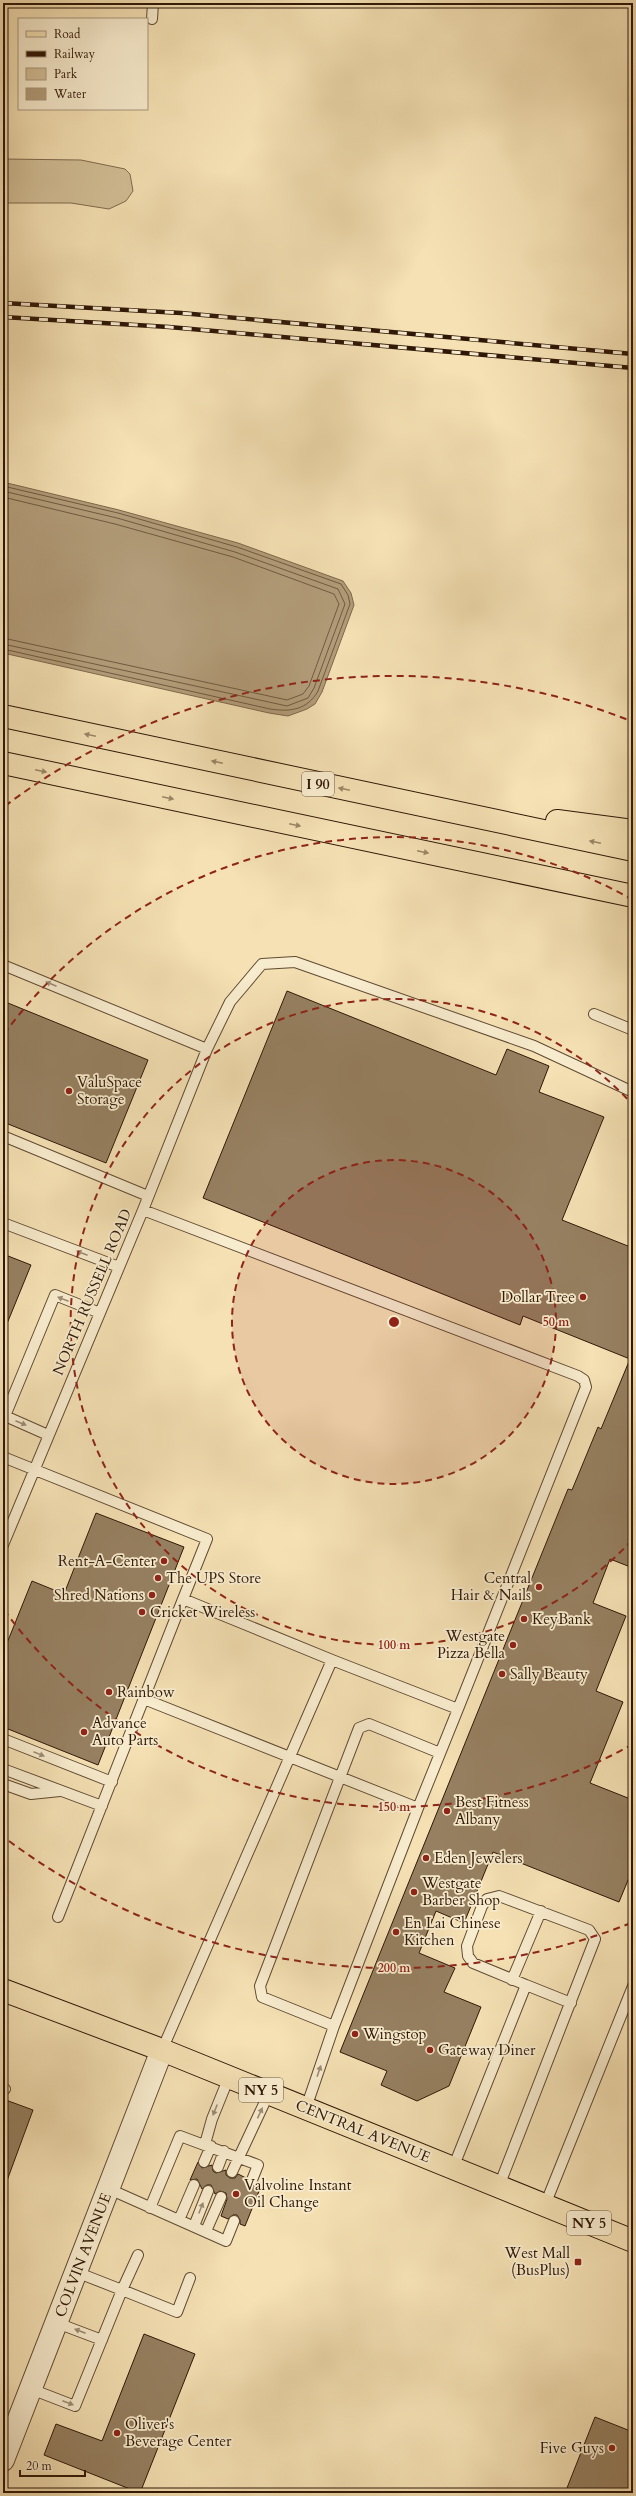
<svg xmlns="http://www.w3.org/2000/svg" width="636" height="2496" viewBox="0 0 636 2496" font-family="Cardo,serif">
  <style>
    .green { fill: #d3bf97; stroke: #816b4f }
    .water { fill: #b29c79; stroke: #7e674b }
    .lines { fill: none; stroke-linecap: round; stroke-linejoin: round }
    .shore { stroke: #705a40; stroke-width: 1 }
    .building { fill: #968061; stroke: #2f1707 }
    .service-casing { stroke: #604a32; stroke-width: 12 }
    .tertiary-casing { stroke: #604a32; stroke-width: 24 }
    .primary-casing { stroke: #2f1707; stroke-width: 24 }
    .motorway-casing { stroke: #2f1707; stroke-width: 24 }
    .service { stroke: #f8ecce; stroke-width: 10 }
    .tertiary { stroke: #f8ecce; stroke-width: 22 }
    .primary { stroke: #f5e1b4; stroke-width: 22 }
    .motorway { stroke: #f5e1b4; stroke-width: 22 }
    .rail-casing { stroke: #2f1707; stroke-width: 4.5 }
    .rail { stroke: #f8ecce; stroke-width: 3; stroke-dasharray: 9; stroke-linecap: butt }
    .oneway { fill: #9c8666 }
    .oneway2 { fill: #9e8c74 }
    .ring { fill: none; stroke: #8f2418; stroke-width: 2; stroke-dasharray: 7 5 }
    .poi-dot { fill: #8f2418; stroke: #f8ecce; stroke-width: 1.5 }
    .labels { text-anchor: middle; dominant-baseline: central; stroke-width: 3.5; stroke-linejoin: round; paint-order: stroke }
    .shield { fill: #f8ecce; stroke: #6b5743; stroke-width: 1 }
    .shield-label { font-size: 14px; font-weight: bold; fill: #2f1707 }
    .poi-label { font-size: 15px; fill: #2f1707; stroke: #f8ecce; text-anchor: start }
    .street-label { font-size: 15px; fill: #2f1707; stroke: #f8ecce }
    .centre { fill: #8f2418; stroke: #f8ecce; stroke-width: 2 }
    .ring-label { font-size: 12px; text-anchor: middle; font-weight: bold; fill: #8f2418; stroke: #f8ecce; stroke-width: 3.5; stroke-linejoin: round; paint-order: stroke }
  </style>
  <rect width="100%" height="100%" fill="#f5e1b4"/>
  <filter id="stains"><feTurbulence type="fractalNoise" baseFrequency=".005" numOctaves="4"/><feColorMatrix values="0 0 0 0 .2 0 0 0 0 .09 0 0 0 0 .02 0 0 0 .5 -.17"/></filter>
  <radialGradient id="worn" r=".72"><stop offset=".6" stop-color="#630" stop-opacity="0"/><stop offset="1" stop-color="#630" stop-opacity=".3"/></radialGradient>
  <path class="green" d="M3,159L81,160L125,169L130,174L133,191L126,201L109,209L71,203H3Z"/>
  <path class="water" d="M3,482L119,510L238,543L343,581L351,593L354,605L322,692L315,704L307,709L288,716L269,713L3,653Z"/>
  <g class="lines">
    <path class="shore" d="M3,486L118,513L237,547L341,584L348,595L350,604L318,691C307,710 291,712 270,709L3,649
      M3,491L117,518L235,552L338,589L345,604L314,688L308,698L287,706L3,644
      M3,497L115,524L233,557L334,594L339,604L309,686L303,694L287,700L3,638"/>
  </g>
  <path class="building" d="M287,991L496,1075L507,1049L549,1066L539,1092L604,1117L562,1220L633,1248V1568L610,1559L593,1603L626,1616L596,1691L623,1702L590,1783L633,1800V1868L619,1902L493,1852L464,1923L436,1911L419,1953L455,1968L444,1992L481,2007L449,2086L417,2101L381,2085L387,2071L340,2052L568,1489L572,1490L598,1427L601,1429L630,1359L523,1316L520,1325L203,1198Z
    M3,1001L148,1060L106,1163L3,1122Z
    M3,1254L31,1265L4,1331H3Z
    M96,1513L184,1547L98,1765L3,1727V1653L32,1581L64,1594Z
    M3,2099L33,2110L5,2186H3Z
    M198,2162L202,2168L212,2165L213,2171L216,2173L226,2170V2175L230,2178H235L238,2174L246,2178L247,2184L250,2186L258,2182L262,2184L245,2226L240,2224V2220L237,2215H233L228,2219L221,2216L227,2199L226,2193L220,2191L215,2194L211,2185H207L202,2189L197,2179L190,2180Z
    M144,2334L195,2354L140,2493L44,2455L56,2424L102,2441Z
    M595,2417L633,2432V2493H565Z"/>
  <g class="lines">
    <defs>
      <path id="service" d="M152,19L153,3
        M3,965L207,1049
        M594,1014L633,1030
        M3,1136L148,1196
        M143,1210L578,1376L584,1380L586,1387L458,1709L332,1660L162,2050
        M3,1223L119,1267
        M48,1435L5,1416L55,1295L100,1313
        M3,1457L207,1539L183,1599L332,1660
        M3,1545L143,1210L207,1049L230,1002L262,964L295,962L534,1046L633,1092
        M144,1699L418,1808L458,1709
        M3,1739L112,1782
        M3,1769L102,1806
        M3,1784L31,1794L60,1791
        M418,1808L334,2026L262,1997L260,1986L359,1728L369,1724L440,1753
        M58,1917L183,1599
        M512,1980L541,1911
        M526,1985L571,2003
        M3,2088L5,2089
        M306,2108L334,2026
        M205,2144L212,2119L229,2077
        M204,2162L211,2146
        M218,2167L224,2151
        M453,2168L526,1985L473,1963L468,1956L467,1946L482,1906L487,1899L499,1896L589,1930L595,1939L499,2186
        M232,2172L269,2093
        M109,2189L226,2241L234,2221
        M545,2205L633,1986
        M150,2208L180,2136L258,2165L252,2180
        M179,2220L194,2185
        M194,2226L208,2191
        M206,2231L221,2197
        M138,2255L122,2290L177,2312L190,2278
        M57,2323L102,2340
        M31,2389L75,2406L122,2290L76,2272"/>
      <path id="tertiary" d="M3,2460L162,2050"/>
      <path id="primary" d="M3,1990L162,2050L633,2241"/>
      <path id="motorway" d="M3,716L633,850
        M3,763L633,896
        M557,821L633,831"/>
    </defs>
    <use href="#service" class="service-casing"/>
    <use href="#tertiary" class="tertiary-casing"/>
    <use href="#primary" class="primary-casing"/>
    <use href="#motorway" class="motorway-casing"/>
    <use href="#service" class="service"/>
    <use href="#tertiary" class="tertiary"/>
    <use href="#primary" class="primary"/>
    <use href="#motorway" class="motorway"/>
    <defs>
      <path id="rail" d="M3,303L181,313L633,354
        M3,317L169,327L633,368"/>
    </defs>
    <use href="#rail" class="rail-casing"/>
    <use href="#rail" class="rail"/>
  </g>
  <defs><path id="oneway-solid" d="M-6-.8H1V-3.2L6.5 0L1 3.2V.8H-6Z"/></defs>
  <g class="oneway">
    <use href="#oneway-solid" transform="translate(90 735) rotate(-168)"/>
    <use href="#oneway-solid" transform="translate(217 762) rotate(-168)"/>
    <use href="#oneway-solid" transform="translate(41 771) rotate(12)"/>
    <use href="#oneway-solid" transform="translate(344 789) rotate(-168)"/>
    <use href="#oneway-solid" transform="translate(168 798) rotate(12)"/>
    <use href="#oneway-solid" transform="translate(295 825) rotate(12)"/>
    <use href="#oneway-solid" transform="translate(595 842) rotate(-168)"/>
    <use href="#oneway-solid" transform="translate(423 852) rotate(12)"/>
  </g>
  <g class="oneway2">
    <use href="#oneway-solid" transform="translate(51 984) rotate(-157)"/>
    <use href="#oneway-solid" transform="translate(82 1253) rotate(-159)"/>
    <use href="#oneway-solid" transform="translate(63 1299) rotate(-159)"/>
    <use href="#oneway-solid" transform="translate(21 1423) rotate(23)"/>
    <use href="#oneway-solid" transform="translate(39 1754) rotate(22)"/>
    <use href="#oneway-solid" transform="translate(319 2071) rotate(-71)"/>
    <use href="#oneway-solid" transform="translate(215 2110) rotate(112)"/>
    <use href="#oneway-solid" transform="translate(260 2113) rotate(-65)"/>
    <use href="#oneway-solid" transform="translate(201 2208) rotate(-68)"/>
    <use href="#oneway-solid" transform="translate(80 2331) rotate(-159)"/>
    <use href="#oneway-solid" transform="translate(68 2403) rotate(21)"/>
  </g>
  <circle cx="394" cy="1322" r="162" fill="#8f2418" fill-opacity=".12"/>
  <g class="ring">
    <circle cx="394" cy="1322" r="162"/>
    <path d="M632 1540A323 323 0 1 1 632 1104"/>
    <path d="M633 1744A485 485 0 0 1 4 1610M4 1034A485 485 0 0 1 633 900"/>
    <path d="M631 1923A646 646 0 0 1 5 1838M5 806A646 646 0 0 1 631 721"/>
  </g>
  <g class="poi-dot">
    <circle cx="69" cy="1091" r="4"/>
    <circle cx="583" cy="1297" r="4"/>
    <circle cx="164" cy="1561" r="4"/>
    <circle cx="158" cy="1578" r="4"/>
    <circle cx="539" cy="1587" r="4"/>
    <circle cx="152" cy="1595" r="4"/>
    <circle cx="142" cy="1612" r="4"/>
    <circle cx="524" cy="1619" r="4"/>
    <circle cx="513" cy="1645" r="4"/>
    <circle cx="502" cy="1674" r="4"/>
    <circle cx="109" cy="1692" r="4"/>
    <circle cx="84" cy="1732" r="4"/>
    <circle cx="447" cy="1811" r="4"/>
    <circle cx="426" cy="1858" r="4"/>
    <circle cx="414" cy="1892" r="4"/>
    <circle cx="396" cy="1932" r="4"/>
    <circle cx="355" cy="2034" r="4"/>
    <circle cx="430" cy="2050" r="4"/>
    <circle cx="236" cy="2194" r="4"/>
    <rect x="574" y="2258" width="8" height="8" rx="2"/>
    <circle cx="117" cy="2433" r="4"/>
    <circle cx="612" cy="2448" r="4"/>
  </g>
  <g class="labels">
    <g class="shield">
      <rect x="302" y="772" width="32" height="24" rx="3"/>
      <rect x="239" y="2078" width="44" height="24" rx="3"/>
      <rect x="567" y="2211" width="44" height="24" rx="3"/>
    </g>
    <g class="shield-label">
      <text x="318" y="784">I 90</text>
      <text x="261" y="2090">NY 5</text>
      <text x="589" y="2223">NY 5</text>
    </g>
    <g class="poi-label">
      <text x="77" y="1082">ValuSpace<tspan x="77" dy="17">Storage</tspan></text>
      <text x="575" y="1297" text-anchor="end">Dollar Tree</text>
      <text x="156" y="1561" text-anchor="end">Rent-A-Center</text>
      <text x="166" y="1578">The UPS Store</text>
      <text x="531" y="1578" text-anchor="end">Central<tspan x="531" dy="17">Hair &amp; Nails</tspan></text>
      <text x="144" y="1595" text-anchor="end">Shred Nations</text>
      <text x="150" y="1612">Cricket Wireless</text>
      <text x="532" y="1619">KeyBank</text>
      <text x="505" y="1636" text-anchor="end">Westgate<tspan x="505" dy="17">Pizza Bella</tspan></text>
      <text x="510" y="1674">Sally Beauty</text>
      <text x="117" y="1692">Rainbow</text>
      <text x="92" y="1723">Advance<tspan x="92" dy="17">Auto Parts</tspan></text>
      <text x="455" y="1802">Best Fitness<tspan x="455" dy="17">Albany</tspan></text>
      <text x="434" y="1858">Eden Jewelers</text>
      <text x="422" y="1883">Westgate<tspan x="422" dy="17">Barber Shop</tspan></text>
      <text x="404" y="1923">En Lai Chinese<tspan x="404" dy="17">Kitchen</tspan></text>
      <text x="363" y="2034">Wingstop</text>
      <text x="438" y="2050">Gateway Diner</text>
      <text x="244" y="2185">Valvoline Instant<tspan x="244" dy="17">Oil Change</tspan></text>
      <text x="570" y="2253" text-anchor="end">West Mall<tspan x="570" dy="17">(BusPlus)</tspan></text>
      <text x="125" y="2424">Oliver's<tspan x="125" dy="17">Beverage Center</tspan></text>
      <text x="604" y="2448" text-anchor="end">Five Guys</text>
    </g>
    <g class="street-label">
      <text transform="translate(92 1292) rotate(-67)">NORTH RUSSELL ROAD</text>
      <text transform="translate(363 2131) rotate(22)">CENTRAL AVENUE</text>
      <text transform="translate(83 2255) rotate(-69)">COLVIN AVENUE</text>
    </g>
  </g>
  <circle cx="394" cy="1322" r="6" class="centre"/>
  <g class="ring-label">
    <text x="556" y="1326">50 m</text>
    <text x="394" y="1649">100 m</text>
    <text x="394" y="1811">150 m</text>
    <text x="394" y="1972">200 m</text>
  </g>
  <rect width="636" height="2496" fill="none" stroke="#f5e1b4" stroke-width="16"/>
  <rect x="4" y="4" width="628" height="2488" fill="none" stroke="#2f1707" stroke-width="2"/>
  <rect x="8" y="8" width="620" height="2480" fill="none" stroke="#2f1707"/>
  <rect x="18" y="18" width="130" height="92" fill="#f8ecce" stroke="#a8977e"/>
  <rect x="26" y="31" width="20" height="6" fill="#f5e1b4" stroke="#a8977e"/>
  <text x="54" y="38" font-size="12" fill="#2f1707">Road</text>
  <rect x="26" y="51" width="20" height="6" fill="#2f1707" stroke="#a8977e"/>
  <text x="54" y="58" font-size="12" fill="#2f1707">Railway</text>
  <rect x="26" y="68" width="20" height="12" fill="#d3bf97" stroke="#a8977e"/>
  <text x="54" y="78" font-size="12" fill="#2f1707">Park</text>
  <rect x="26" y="88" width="20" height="12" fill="#b29c79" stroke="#a8977e"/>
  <text x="54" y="98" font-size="12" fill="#2f1707">Water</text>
  <path d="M20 2470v6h65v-6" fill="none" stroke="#2f1707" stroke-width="2"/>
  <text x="26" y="2470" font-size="12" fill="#2f1707" stroke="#f8ecce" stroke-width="3" paint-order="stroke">20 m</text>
  <rect width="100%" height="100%" filter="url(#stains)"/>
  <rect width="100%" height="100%" fill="url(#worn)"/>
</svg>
